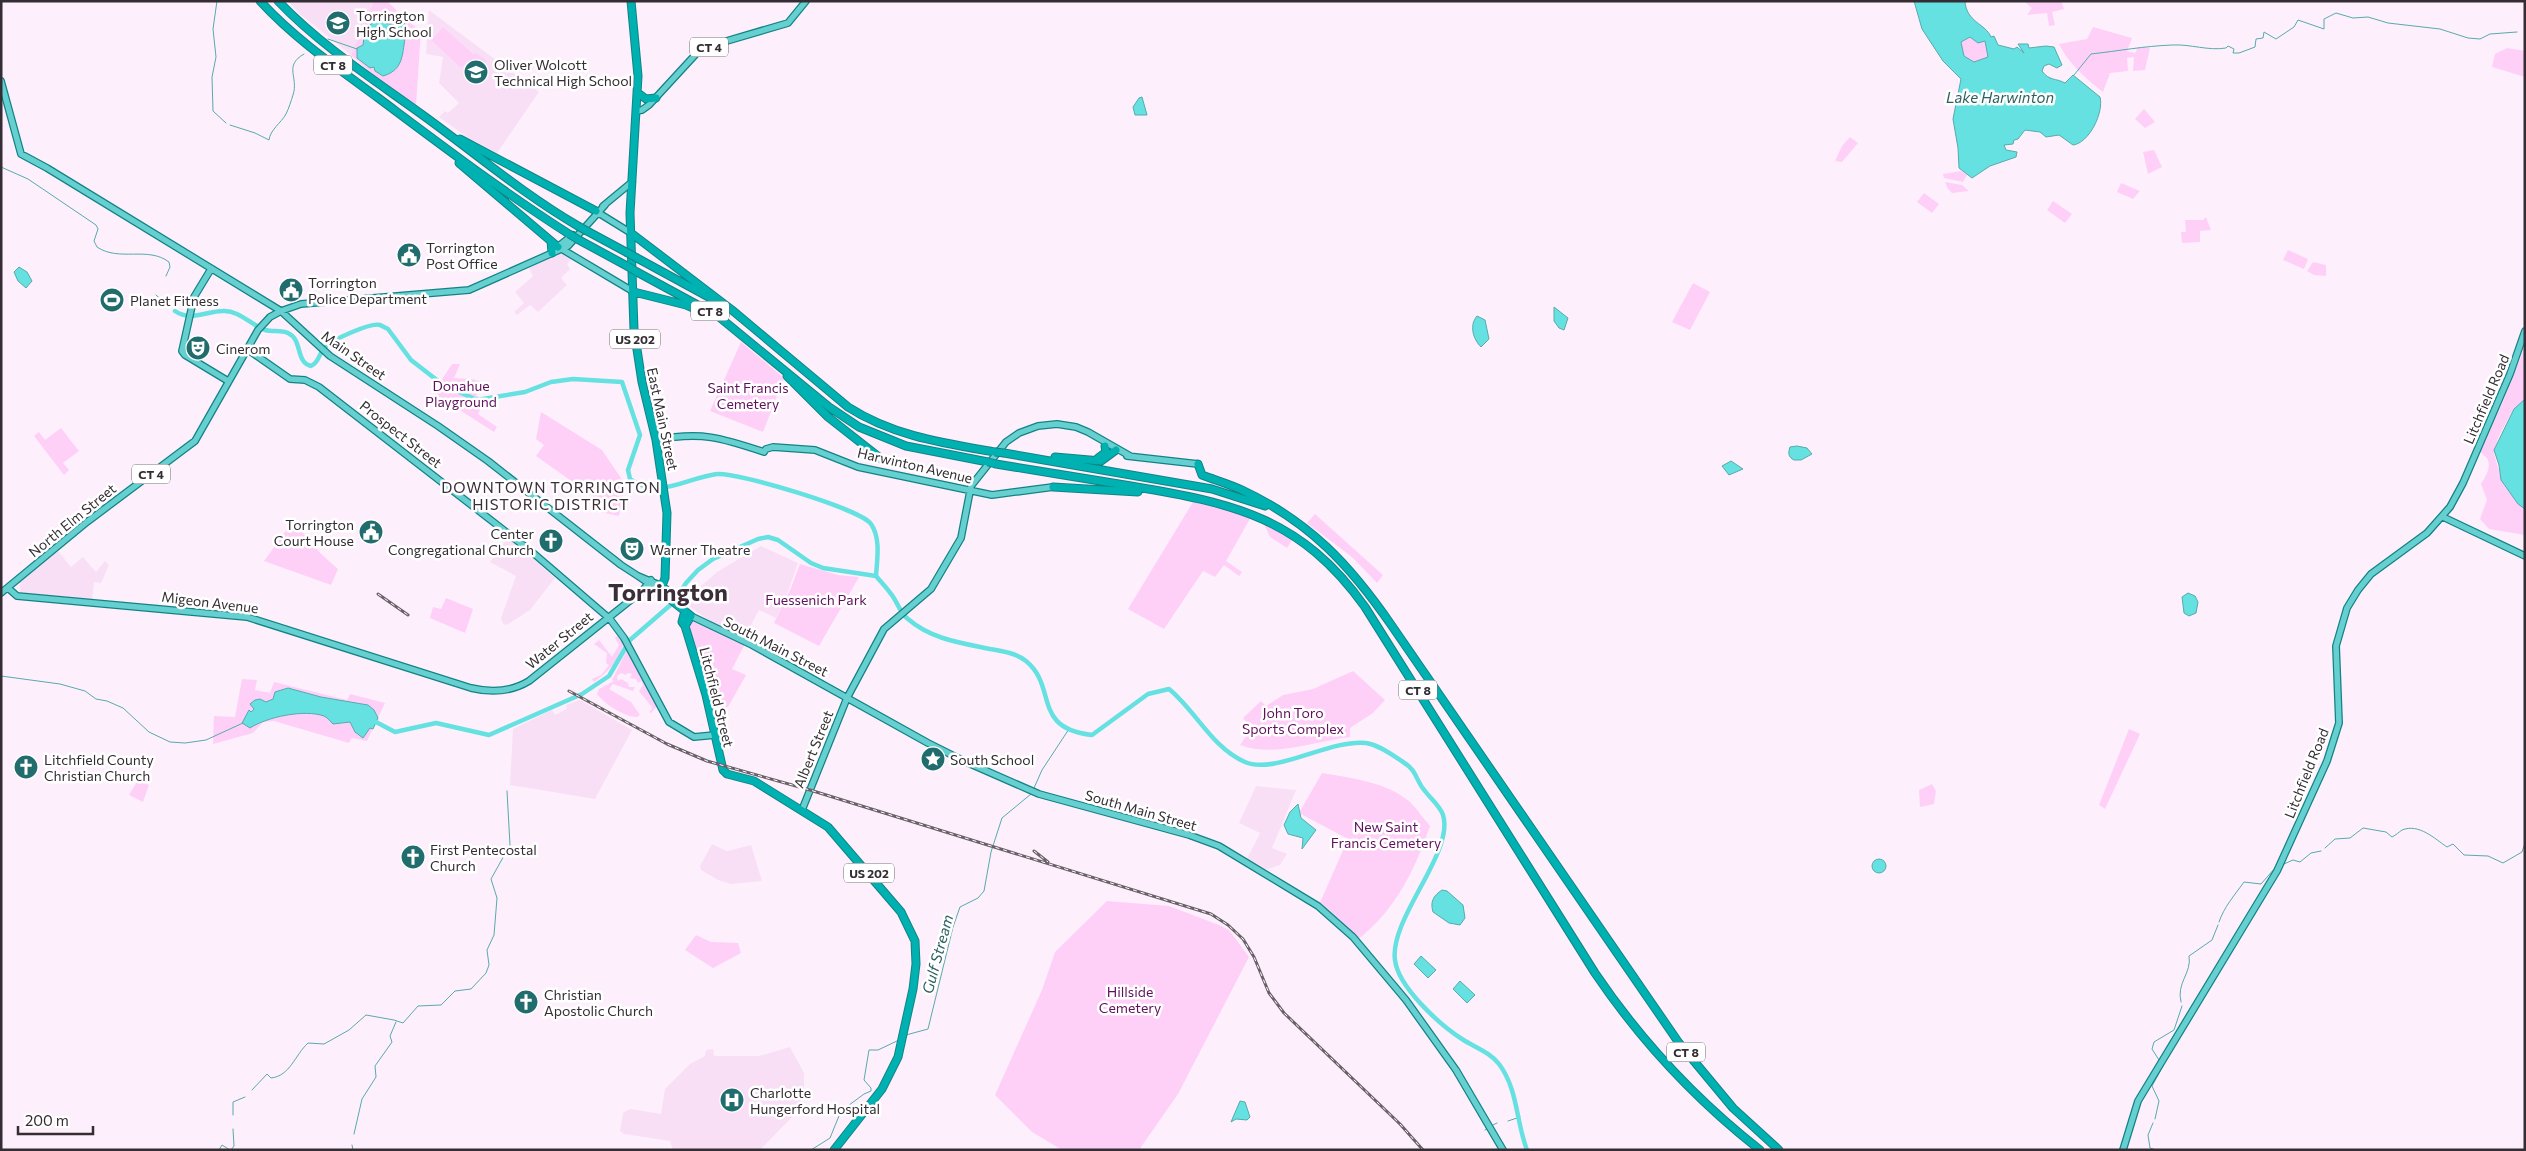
<svg xmlns="http://www.w3.org/2000/svg" width="2526" height="1151" viewBox="0 0 2526 1151" font-family="Commissioner,sans-serif">
  <style>
    .built { fill: #f8dff5 }
    .green { fill: #fed0f8 }
    .water { fill: #64e1e0; stroke: #56abac; fill-rule: evenodd }
    .lines { fill: none; stroke-linecap: round; stroke-linejoin: round }
    .stream { stroke: #56abac; stroke-width: 1 }
    .river { stroke: #64e1e0; stroke-width: 4.5 }
    .major-casing { stroke: #128385; stroke-width: 8 }
    .highway-casing { stroke: #128385; stroke-width: 9 }
    .major { stroke: #66d0d0; stroke-width: 5.5 }
    .highway { stroke: #00b1b1; stroke-width: 7 }
    .rail-casing { stroke: #696068; stroke-width: 3 }
    .rail { stroke: #fff; stroke-width: 1; stroke-dasharray: 4; stroke-linecap: butt }
    .highway-bridge-casing { stroke: #128385; stroke-width: 9; stroke-linecap: butt }
    .highway-bridge { stroke: #00b1b1; stroke-width: 7 }
    .labels { text-anchor: middle; dominant-baseline: central; stroke-width: 5; stroke-linejoin: round; paint-order: stroke }
    .shield { fill: #fff; stroke: #716c70; stroke-width: 1 }
    .shield-label { font-size: 12px; font-weight: bold; fill: #342d33 }
    .poi-label { font-size: 14px; fill: #342d33; stroke: #fff; text-anchor: start }
    .street-label { font-size: 14px; fill: #342d33; stroke: #fff }
    .park-label { font-size: 14px; fill: #60115c; stroke: #fff }
    .water-label { font-size: 15px; font-style: italic; fill: #2b605f; stroke: #fff }
    .neighbourhood-label { font-size: 15px; letter-spacing: 1px; fill: #3b2d39; stroke: #fff }
    .town-label { font-size: 24px; font-weight: bold; fill: #3b2d39; stroke: #fff }
  </style>
  <rect width="100%" height="100%" fill="#feeffc"/>
  <path class="built" d="M288,1H374L351,55L300,14Z
    M429,10L539,92L497,153L467,137L439,117L445,111L448,113L459,103L439,83L443,57L426,54Z
    M560,253L572,258L567,264L570,269L561,278L567,285L538,312L530,305L517,315L514,312L524,303L515,292L533,276L529,268Z
    M508,537L555,578L530,610L507,625L503,624L501,618L516,576L490,562Z
    M761,546L798,563L785,600L776,618L759,610L744,638L713,623L683,602L717,572Z
    M58,551L71,567L83,557L96,572L105,561L109,565L101,583L94,582L92,600L20,594V582Z
    M580,700L632,730L595,799L510,785L513,729L552,710L555,715L567,709L566,705Z
    M1256,786L1296,790L1272,848L1287,854L1280,865L1264,870L1247,859L1260,833L1239,823Z
    M712,844L727,851L751,845L762,881L731,884L718,880L701,870L700,866Z
    M790,1047L804,1073V1095L792,1117L760,1150H673L670,1141L624,1134L620,1131L623,1113L630,1109L661,1114L665,1089L690,1064L705,1056L706,1050L713,1049L714,1056H759Z"/>
  <path class="green" d="M374,1H387L407,21L421,30L416,105L384,84L351,55Z
    M2024,1H2061L2064,9L2052,12L2055,25L2049,26L2047,13L2027,15L2032,8Z
    M443,27L473,54L476,53L487,61L478,75L468,66L469,59L461,68L431,40Z
    M2093,27L2132,38L2127,51L2135,53L2138,47L2150,48L2145,70L2133,71L2134,57L2127,58L2128,71L2110,73L2103,92C2086,79 2068,63 2059,44L2087,39Z
    M1970,37L1978,42L1985,41L1988,57L1974,62L1964,56L1961,42Z
    M2507,48L2525,51V77L2492,67L2495,54Z
    M2144,109L2155,122L2145,128L2135,119Z
    M1850,137L1858,143L1842,162L1835,161L1842,146Z
    M2154,150L2162,167L2148,174L2143,152Z
    M1961,171L1967,175L1963,182L1944,178L1943,174Z
    M1945,182L1962,185L1969,191L1952,193L1948,189Z
    M2121,183L2140,191L2133,199L2117,192Z
    M1924,193L1939,204L1932,213L1917,202Z
    M2053,201L2072,214L2065,223L2047,210Z
    M2206,217L2211,230L2200,231V242L2182,243L2181,232H2186L2185,220H2203Z
    M2288,250L2308,259L2304,269L2283,260Z
    M2313,262L2326,265V276L2314,275L2307,271Z
    M1693,283L1710,292L1690,330L1672,322Z
    M741,342L784,378L763,432L710,411Z
    M2525,346V399L2511,413L2498,438L2494,454L2503,484L2518,504L2525,509V535L2489,529L2480,519L2487,500L2481,484C2485,477 2491,469 2488,460C2486,456 2481,454 2480,450L2502,404Z
    M452,364H460L454,378L472,379L482,382L476,395L484,402L478,414L497,427L494,432L433,393Z
    M541,412L602,450L625,484L619,516L591,510L594,497L536,456L544,445L536,439Z
    M61,428L79,451L63,463L69,470L64,475L34,436L39,432L45,440Z
    M1193,502L1217,507L1251,517L1226,561L1242,572L1239,576L1224,565L1215,577L1203,571L1164,629L1128,609Z
    M1315,514L1383,575L1377,583L1352,557L1307,523Z
    M293,521L320,553L338,569L331,585L264,561Z
    M1264,524L1292,540L1287,548L1270,537Z
    M800,564L838,575L859,577L819,646L774,623L791,588Z
    M446,598L473,609L465,633L430,618L433,607L441,609Z
    M692,621L745,644L732,669L746,675L728,707L711,708L688,626Z
    M619,635L624,644C616,662 610,671 594,682L592,679L601,675L609,665L606,663L607,653L594,644L599,640L612,657L619,645L615,638Z
    M627,650L657,706L651,713L649,712L652,709L651,706L639,691L643,685L641,681L638,683L636,679L630,678L632,674L628,673L626,675L621,673L617,676L618,681L621,679L628,683L629,687H635L633,691L613,684L609,689L631,702L640,715L637,717C625,717 604,704 597,694L599,689L614,681L612,680Z
    M1353,671L1385,700L1373,713L1350,728V737C1316,741 1273,758 1240,745L1251,729L1243,718L1261,701L1266,706L1283,695L1313,689Z
    M242,679L257,680L255,690L270,693L274,682L347,700L350,694L385,703L367,741L352,738L349,743L274,721L263,722L253,733L213,744L214,716L235,717Z
    M2129,729L2140,734L2105,809L2099,805Z
    M1322,773C1351,778 1387,782 1410,802C1417,809 1423,818 1430,826C1415,870 1395,911 1357,940L1349,930L1319,905L1348,839L1299,813Z
    M138,780L149,785L143,802L129,795Z
    M1932,784L1936,791L1934,804L1920,807L1919,790Z
    M1107,901L1169,906L1219,925L1229,930L1249,957L1178,1094L1139,1150H1062L1032,1132L995,1095L1042,990L1055,952Z
    M696,935L711,942L738,943L741,953L713,968L685,950Z"/>
  <path class="water" d="M1914,1H1965C1966,22 1986,24 1991,37L1994,36L1998,45L2014,49L2017,47L2024,53L2018,44H2028L2029,48L2046,46L2054,47L2062,65L2057,68L2049,64L2044,66L2042,71C2049,81 2056,78 2065,83L2073,75L2100,97C2104,113 2089,143 2073,145L2059,135L2046,137L2040,132L2025,130L2018,139L2014,140L2013,144L2004,145L2006,150L2017,152L2016,157L1990,166L1972,178L1959,168L1958,148L1953,119L1961,79L1943,61L1922,29ZM1970,37L1978,43L1985,41L1988,57L1974,62L1964,56L1961,42Z
    M378,13L384,19L386,23L394,25L398,20L403,21C409,29 405,36 404,45C402,60 400,71 383,76L375,71L374,67L370,68L357,58V48L363,45L365,29L374,22L373,17Z
    M1142,97L1147,115H1135L1133,107L1139,98Z
    M19,267L27,272L32,281L26,288L18,281L14,272Z
    M1554,307L1568,318L1564,330L1559,328L1554,321Z
    M1477,316L1485,320L1489,339L1481,347C1473,339 1469,325 1477,316Z
    M2525,399V509L2518,504L2501,480L2499,465L2494,450L2514,409Z
    M1797,446L1807,448L1812,454L1801,460H1794C1788,457 1788,453 1790,447Z
    M1731,461L1743,469L1729,475L1722,466Z
    M2188,593L2195,596L2198,602L2196,613L2189,616L2184,613L2182,597Z
    M288,688L321,697L368,705L374,710L378,718L373,729L370,728L363,738L355,732L350,722L333,724C330,721 328,718 324,716C304,709 267,717 250,728L242,723L249,710L251,712L254,709L250,704L255,700L260,699L266,702L273,699L275,692Z
    M1298,804L1301,818L1316,830L1302,849L1303,838L1288,834L1284,825L1290,812Z
    M1872 866a7 7 0 1 1 14 0a7 7 0 1 1-14 0Z
    M1442,890L1447,891L1463,905L1465,918L1460,925L1449,923L1433,912C1430,902 1433,896 1442,890Z
    M1421,956L1436,970L1428,978L1414,964Z
    M1460,981L1475,995L1467,1003L1453,989Z
    M1240,1101L1245,1102L1250,1117L1247,1120L1236,1119L1231,1122Z"/>
  <g class="lines">
    <path class="stream" d="M217,1L213,29L216,57L212,77L213,111L226,123
      M328,39L357,49
      M2074,75L2091,54C2118,51 2145,46 2172,45C2191,44 2208,51 2226,48L2228,46L2234,49L2233,53H2239L2255,47L2256,39L2263,38L2264,32L2276,39L2294,27L2298,20L2324,29V19L2336,13L2353,18L2368,17L2388,23L2440,29L2468,38L2480,39L2490,34L2517,32
      M230,125L255,133L269,140C270,130 281,123 286,114C289,108 291,101 293,95C299,77 283,66 304,54
      M1,167L28,179L96,225L98,229L94,241L97,247C119,262 148,246 169,262L170,267L166,276
      M156,295L166,304
      M1,676L60,684L85,691L96,699L107,701L123,708L149,732L170,742L185,743L206,740L243,723
      M1034,788L1042,770L1069,729
      M2325,848L2335,839L2350,838L2363,828L2386,832L2392,837C2396,835 2399,832 2402,830C2419,823 2435,839 2447,847L2453,844L2464,855L2488,856L2503,863L2522,852L2525,843
      M2284,864L2293,860L2300,862L2311,853L2321,851
      M2219,922C2224,907 2234,896 2244,882L2261,884L2275,868
      M2181,1002C2176,983 2192,973 2189,956L2212,940L2218,925
      M906,1035L928,1029L953,927L960,907L978,898L984,891L991,852L1002,818L1031,794
      M2159,1060L2152,1049L2154,1042L2174,1030L2182,1006
      M252,1090L267,1074L271,1078C290,1076 295,1055 308,1043L324,1044L349,1030L366,1015L394,1020L403,1023L418,1006L441,1005L455,991L471,989L486,973L489,965L487,950L494,935L497,898L491,879L510,845L507,791
      M233,1115V1102L245,1097
      M2155,1119L2159,1101L2152,1086L2163,1066
      M1508,1121L1520,1117
      M2153,1123L2148,1135L2150,1148L2156,1150
      M1491,1126L1497,1123
      M1485,1130L1487,1129
      M354,1134L362,1099L376,1077L375,1066L392,1042L390,1036L396,1022
      M352,1145L353,1150
      M219,1150L222,1145L230,1150
      M231,1150L234,1146L233,1129
      M811,1150L830,1138L841,1111L864,1094L871,1091V1088L864,1080L869,1050H878L899,1040"/>
    <path class="river" d="M175,311C191,322 206,311 223,311C239,310 251,325 265,330C273,332 281,330 288,333C303,340 295,362 311,366C319,363 319,353 325,347C332,340 371,322 380,325L388,329L411,360L442,384L477,400L525,392L551,382L573,379L622,382L640,435L628,470L630,479C660,500 685,478 717,474C737,472 861,509 871,524C881,538 877,560 876,576
      M876,576C881,582 886,587 891,594C897,601 900,613 908,619C931,639 961,643 990,649C1002,651 1016,653 1026,661C1058,687 1031,728 1092,735L1148,694L1169,689C1196,711 1212,748 1245,762C1275,775 1330,739 1366,743C1379,745 1393,755 1403,762C1418,771 1415,780 1425,791C1431,799 1440,806 1443,815C1455,852 1389,919 1395,960C1398,987 1440,1025 1462,1039C1474,1047 1490,1052 1499,1064C1518,1089 1516,1122 1527,1150
      M376,722L395,732L436,723L489,735L582,694L609,676L630,640L675,601L686,583L698,570L713,559L758,539L768,537L778,540L811,563L823,568L876,576"/>
    <defs>
      <path id="major" d="M1,81L21,154L47,168L281,311L330,356L438,426L488,461L621,565L638,576L662,586
        M636,111L642,110L649,105L696,54L713,45L788,23L806,1
        M603,206L632,182
        M597,212L631,233
        M560,248L634,292
        M555,249L573,235
        M211,269L194,297L182,351L185,355L228,381
        M247,349L290,379L305,380L319,387L532,552L610,619L624,638L669,722L694,737L715,735
        M656,440C701,431 722,438 764,452L766,449L773,447L815,450L858,467L992,495L1053,487
        M1127,456L1198,464
        M2443,517L2525,556
        M638,576L660,591
        M8,588L17,596L247,617L471,688C492,693 511,692 529,681L642,591L651,580
        M1,593L87,522L195,441L258,330L270,317L281,311L301,304L469,290L568,246L605,205
        M691,616L752,645L928,743L966,762L1039,794L1189,835L1219,846L1318,906L1353,937L1406,1000L1456,1070L1503,1150
        M802,810L847,698L884,629L931,589L961,538L971,486L1006,442L1019,433L1038,426L1057,424L1076,427L1088,432L1130,456
        M2123,1150L2138,1101L2277,871L2327,761L2339,723L2336,646L2347,608L2358,590L2371,574L2427,533L2450,507L2463,483L2510,374L2525,331"/>
      <path id="highway" d="M260,1C295,39 336,67 377,97C440,144 503,192 569,234
        M278,1C321,46 373,79 424,116C475,153 523,194 578,226
        M631,1L638,76L630,213L634,330L642,382L656,440L667,513L665,578L660,591L691,616L685,626
        M638,93L646,99L656,98
        M460,139L596,211
        M459,163L558,247
        M587,231L626,252
        M631,233L732,310L848,407C893,436 943,443 995,452
        M579,240L627,266
        M551,241L552,253
        M637,258L714,300
        M637,272L718,316L829,407L859,427L906,446L988,462
        M634,292L686,305L708,315
        M787,376L828,417L884,461
        M1004,453L1212,489L1265,506
        M1055,457L1101,461L1116,450
        M1098,458L1106,452L1105,446
        M996,464C1041,471 1086,479 1131,486C1233,503 1301,517 1365,607L1595,973C1641,1041 1695,1099 1760,1150
        M1198,464L1202,475C1215,480 1229,484 1242,490C1310,522 1350,565 1392,626L1679,1043L1733,1108L1779,1150
        M1053,487L1138,492
        M662,586L677,600L680,607
        M685,611L682,622L685,626L706,695L723,770L727,774L754,781L828,827L901,912L915,941L916,964L913,989L898,1057L882,1089L834,1150"/>
    </defs>
    <use href="#major" class="major-casing"/>
    <use href="#highway" class="highway-casing"/>
    <use href="#major" class="major"/>
    <use href="#highway" class="highway"/>
    <defs>
      <path id="rail" d="M378,594L408,615
        M569,691L667,744L707,761L810,790L1211,914L1228,925L1243,939L1254,957L1269,993L1284,1013L1400,1124L1423,1150
        M1034,851L1048,862"/>
    </defs>
    <use href="#rail" class="rail-casing"/>
    <use href="#rail" class="rail"/>
    <defs>
      <path id="highway-bridge" d="M578,226L587,231
        M569,234L579,240
        M626,252L637,258
        M627,266L637,272
        M995,452L1004,453
        M988,462L996,464"/>
    </defs>
    <use href="#highway-bridge" class="highway-bridge-casing"/>
    <use href="#highway-bridge" class="highway-bridge"/>
  </g>
  <defs>
    <symbol id="school-disc" viewBox="-11 -11 22 22"><circle r="9.5" fill="#216d6d" stroke="#fff"/><path d="M0-5L7-2L0 1L-7-2ZM-4 1L0 2.5L4 1V4Q0 6-4 4Z" fill="#fff"/></symbol>
    <symbol id="civic-disc" viewBox="-11 -11 22 22"><circle r="9.5" fill="#216d6d" stroke="#fff"/><path d="M-.6-6.5H3V-4.5H.6V-3L4-1V1h2V6H-6V1h2V-1L-.6-3ZM-1.2 2.5V6h2.4V2.5Z" fill="#fff"/></symbol>
    <symbol id="stadium-disc" viewBox="-11 -11 22 22"><circle r="9.5" fill="#216d6d" stroke="#fff"/><path d="M0-5a6.5 5 0 1 0 0 10a6.5 5 0 1 0 0-10ZM-3.5-1.8h7v3.6h-7Z" fill="#fff"/></symbol>
    <symbol id="theatre-disc" viewBox="-11 -11 22 22"><circle r="9.5" fill="#216d6d" stroke="#fff"/><path d="M-5-5.5Q0-4 5-5.5V0Q5 5 0 6Q-5 5-5 0ZM-3.3-2.5H-1v1.5H-3.3ZM1-2.5H3.3v1.5H1ZM-2.8 1Q0 5.5 2.8 1Z" fill="#fff"/></symbol>
    <symbol id="church-disc" viewBox="-11 -11 22 22"><circle r="9.5" fill="#216d6d" stroke="#fff"/><path d="M-1.2-6h2.4v3.5h3.3v2.4h-3.3V6h-2.4V-.1h-3.3v-2.4h3.3Z" fill="#fff"/></symbol>
    <symbol id="sight-disc" viewBox="-11 -11 22 22"><circle r="9.5" fill="#216d6d" stroke="#fff"/><path d="M0-6L1.8-2.2L6-1.7L2.9 1.2L3.7 5.4L0 3.3L-3.7 5.4L-2.9 1.2L-6-1.7L-1.8-2.2Z" fill="#fff"/></symbol>
    <symbol id="hospital-disc" viewBox="-11 -11 22 22"><circle r="9.5" fill="#216d6d" stroke="#fff"/><path d="M-5-5h3v3.5h4V-5h3V5h-3V1.5h-4V5h-3Z" fill="#fff"/></symbol>
  </defs>
  <g fill-rule="evenodd">
    <use href="#school-disc" x="324" y="9" width="28" height="28"/>
    <use href="#school-disc" x="462" y="58" width="28" height="28"/>
    <use href="#civic-disc" x="395" y="241" width="28" height="28"/>
    <use href="#civic-disc" x="277" y="276" width="28" height="28"/>
    <use href="#stadium-disc" x="98" y="286" width="28" height="28"/>
    <use href="#theatre-disc" x="184" y="334" width="28" height="28"/>
    <use href="#civic-disc" x="357" y="518" width="28" height="28"/>
    <use href="#church-disc" x="537" y="527" width="28" height="28"/>
    <use href="#theatre-disc" x="618" y="535" width="28" height="28"/>
    <use href="#sight-disc" x="919" y="745" width="28" height="28"/>
    <use href="#church-disc" x="12" y="753" width="28" height="28"/>
    <use href="#church-disc" x="399" y="843" width="28" height="28"/>
    <use href="#church-disc" x="512" y="988" width="28" height="28"/>
    <use href="#hospital-disc" x="718" y="1086" width="28" height="28"/>
  </g>
  <g class="labels">
    <g class="shield">
      <rect x="690" y="37.5" width="38" height="19" rx="4"/>
      <rect x="314" y="55.5" width="38" height="19" rx="4"/>
      <rect x="691" y="301.5" width="38" height="19" rx="4"/>
      <rect x="610" y="329.5" width="50" height="19" rx="4"/>
      <rect x="132" y="464.5" width="38" height="19" rx="4"/>
      <rect x="1399" y="680.5" width="38" height="19" rx="4"/>
      <rect x="844" y="863.5" width="50" height="19" rx="4"/>
      <rect x="1667" y="1042.5" width="38" height="19" rx="4"/>
    </g>
    <g class="shield-label">
      <text x="709" y="47">CT 4</text>
      <text x="333" y="65">CT 8</text>
      <text x="710" y="311">CT 8</text>
      <text x="635" y="339">US 202</text>
      <text x="151" y="474">CT 4</text>
      <text x="1418" y="690">CT 8</text>
      <text x="869" y="873">US 202</text>
      <text x="1686" y="1052">CT 8</text>
    </g>
    <g class="poi-label">
      <text x="356" y="15">Torrington<tspan x="356" dy="16">High School</tspan></text>
      <text x="494" y="64">Oliver Wolcott<tspan x="494" dy="16">Technical High School</tspan></text>
      <text x="426" y="247">Torrington<tspan x="426" dy="16">Post Office</tspan></text>
      <text x="308" y="282">Torrington<tspan x="308" dy="16">Police Department</tspan></text>
      <text x="130" y="300">Planet Fitness</text>
      <text x="216" y="348">Cinerom</text>
      <text x="354" y="524" text-anchor="end">Torrington<tspan x="354" dy="16">Court House</tspan></text>
      <text x="534" y="533" text-anchor="end">Center<tspan x="534" dy="16">Congregational Church</tspan></text>
      <text x="650" y="549">Warner Theatre</text>
      <text x="44" y="759">Litchfield County<tspan x="44" dy="16">Christian Church</tspan></text>
      <text x="950" y="759">South School</text>
      <text x="430" y="849">First Pentecostal<tspan x="430" dy="16">Church</tspan></text>
      <text x="544" y="994">Christian<tspan x="544" dy="16">Apostolic Church</tspan></text>
      <text x="750" y="1092">Charlotte<tspan x="750" dy="16">Hungerford Hospital</tspan></text>
    </g>
    <g class="street-label">
      <text transform="translate(354 355) rotate(35)">Main Street</text>
      <text transform="translate(2486 399) rotate(-67)">Litchfield Road</text>
      <text transform="translate(663 419) rotate(78)">East Main Street</text>
      <text transform="translate(401 434) rotate(38)">Prospect Street</text>
      <text transform="translate(915 465) rotate(13)">Harwinton Avenue</text>
      <text transform="translate(72 520) rotate(-39)">North Elm Street</text>
      <text transform="translate(210 602) rotate(7)">Migeon Avenue</text>
      <text transform="translate(559 640) rotate(-39)">Water Street</text>
      <text transform="translate(776 646) rotate(27)">South Main Street</text>
      <text transform="translate(717 697) rotate(76)">Litchfield Street</text>
      <text transform="translate(813 749) rotate(-68)">Albert Street</text>
      <text transform="translate(2306 773) rotate(-68)">Litchfield Road</text>
      <text transform="translate(1141 810) rotate(16)">South Main Street</text>
    </g>
    <g class="park-label">
      <text x="461" y="385">Donahue<tspan x="461" dy="16">Playground</tspan></text>
      <text x="748" y="387">Saint Francis<tspan x="748" dy="16">Cemetery</tspan></text>
      <text x="816" y="599">Fuessenich Park</text>
      <text x="1293" y="712">John Toro<tspan x="1293" dy="16">Sports Complex</tspan></text>
      <text x="1386" y="826">New Saint<tspan x="1386" dy="16">Francis Cemetery</tspan></text>
      <text x="1130" y="991">Hillside<tspan x="1130" dy="16">Cemetery</tspan></text>
    </g>
    <g class="water-label">
      <text x="2000" y="97">Lake Harwinton</text>
      <text transform="translate(937 954) rotate(-75)">Gulf Stream</text>
    </g>
    <g class="neighbourhood-label">
      <text x="551" y="487">DOWNTOWN TORRINGTON<tspan x="551" dy="17">HISTORIC DISTRICT</tspan></text>
    </g>
    <g class="town-label">
      <text x="668" y="591">Torrington</text>
    </g>
  </g>
  <rect width="2526" height="1151" fill="none" stroke="#342d33" stroke-width="5"/>
  <path d="M18 1126v8h75v-8" fill="none" stroke="#342d33" stroke-width="2.5"/>
  <text x="25" y="1126" font-size="15" fill="#342d33" stroke="#ffffff" stroke-width="4" paint-order="stroke">200 m</text>
</svg>
